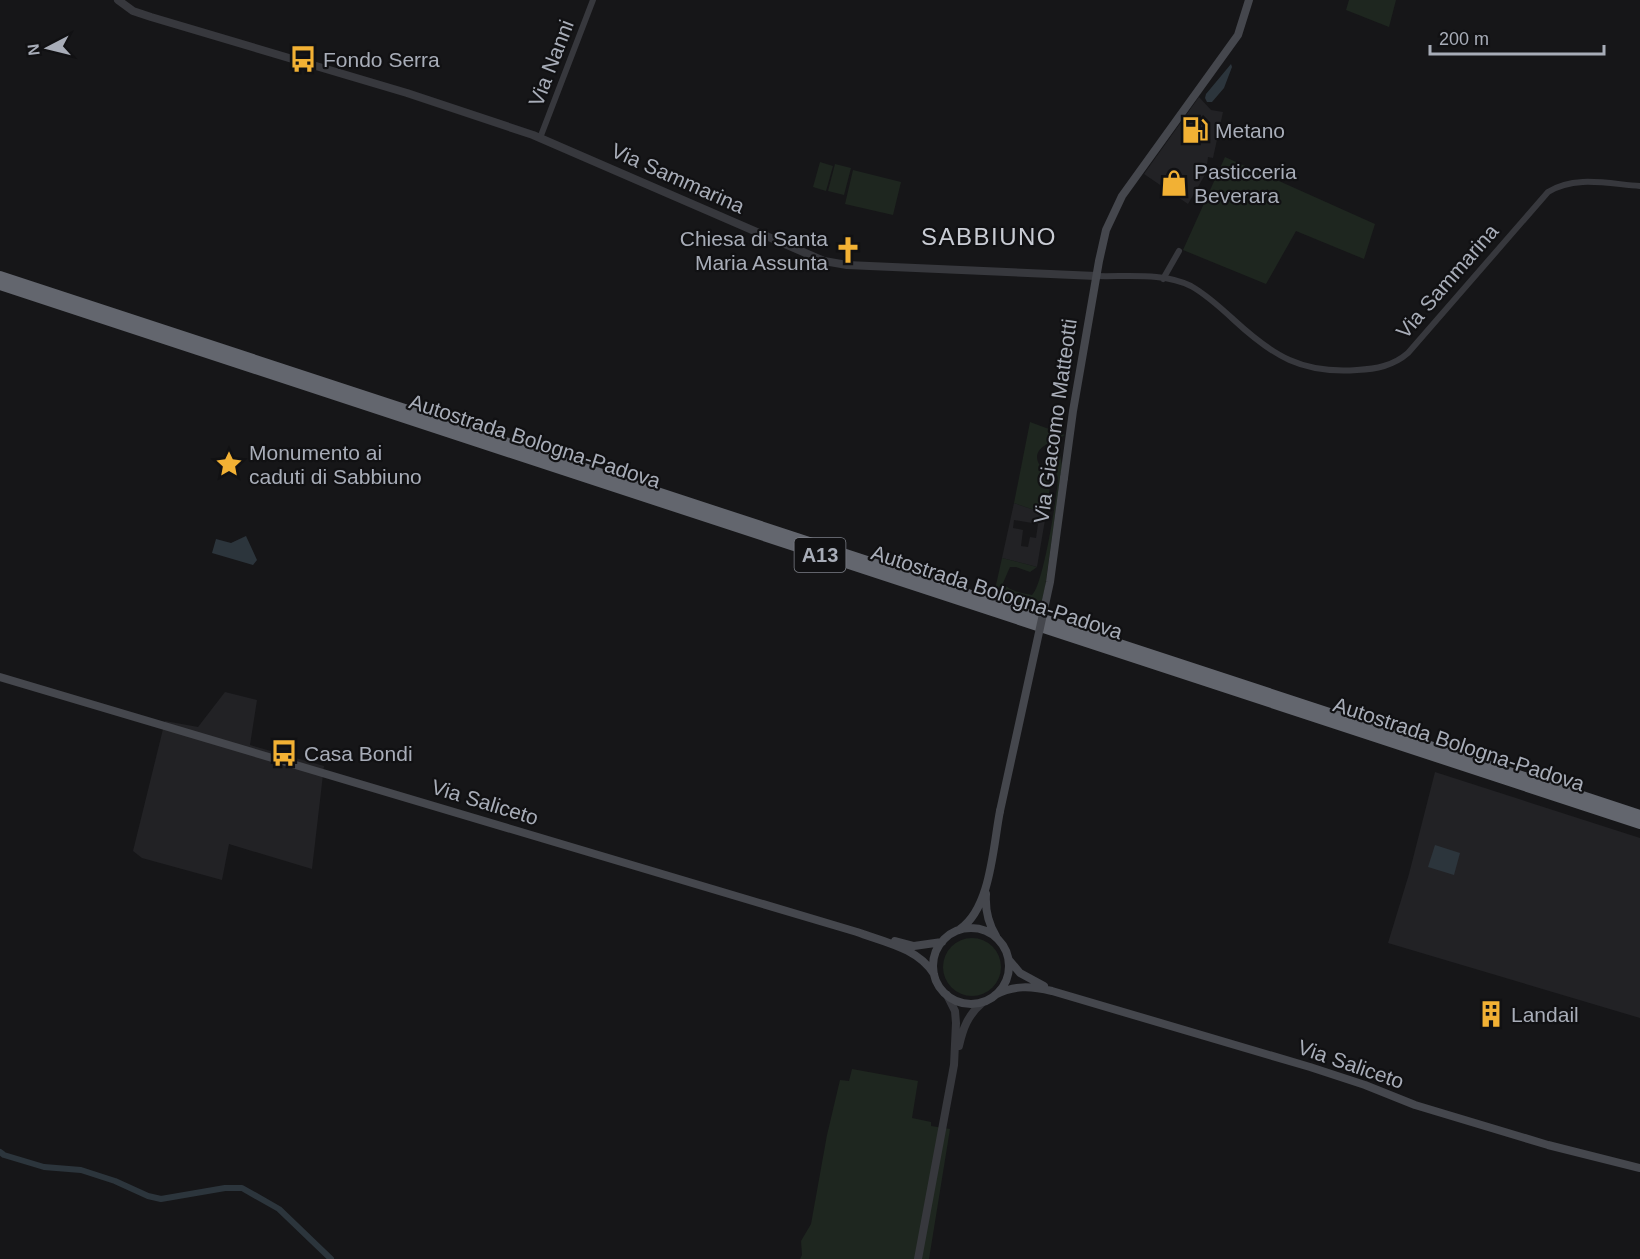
<svg xmlns="http://www.w3.org/2000/svg" width="1640" height="1259" viewBox="0 0 1640 1259" font-family="Arial,sans-serif">
  <style>
    .built { fill: #222225; fill-rule: evenodd }
    .green { fill: #1e261f }
    .water { fill: #2c353c }
    .lines { fill: none; stroke-linecap: round; stroke-linejoin: round }
    .canal { stroke: #2c353c; stroke-width: 6 }
    .minor { stroke: #37383d; stroke-width: 6 }
    .tertiary { stroke: #37383d; stroke-width: 8 }
    .secondary { stroke: #45474d; stroke-width: 8 }
    .motorway { stroke: #63666e; stroke-width: 10 }
    .secondary-bridge { stroke: #45474d; stroke-width: 8 }
    .labels { text-anchor: middle; dominant-baseline: central; stroke-width: 4.5; stroke-linejoin: round; paint-order: stroke }
    .shield { fill: #111113; stroke: #7b7e86; stroke-width: 1.5 }
    .shield-label { font-size: 20px; font-weight: bold; fill: #a8adb8 }
    .poi-label { font-size: 21px; fill: #a8adb8; stroke: #111113; text-anchor: start }
    .street-label { font-size: 21px; fill: #a8adb8; stroke: #111113 }
    .quarter-label { font-size: 24px; letter-spacing: 1.5px; fill: #c9ccd4; stroke: #111113 }
  </style>
  <rect width="100%" height="100%" fill="#161618"/>
  <path class="built" d="M1199,97L1211,110L1223,112L1213,158L1208,157L1206,173L1188,204L1144,174Z
    M1014,503L1046,514L1037,567L1002,558ZM1014,520L1038,524L1036,538L1030,537L1028,547L1021,546L1023,530L1013,528Z
    M225,692L257,700L250,745L324,766L312,869L229,844L222,880L142,858L133,851L165,721L198,727Z
    M1435,772L1640,838V1018L1388,943L1409,874Z"/>
  <path class="green" d="M1349,0H1396L1389,27L1346,10Z
    M1225,157L1375,224L1364,259L1296,231L1266,284L1183,250Z
    M820,162L833,166L826,191L813,187Z
    M835,164L851,168L844,195L828,191Z
    M853,170L901,182L893,215L845,204Z
    M1030,422L1065,435C1055,441 1030,447 1039,464C1041,469 1048,475 1051,480L1046,514L1014,503Z
    M1056,450L1059,451L1062,465L1045,588L1040,609L994,594L1002,558L1037,567L1030,572L1016,567H1010L1003,583C1009,591 1022,593 1032,595C1043,586 1057,497 1058,478C1057,470 1048,466 1046,457L1050,451Z
    M943 967a29 29 0 1 1 58 0a29 29 0 1 1-58 0Z
    M852,1069L918,1081L912,1118L931,1122V1126L950,1129L929,1259H800L802,1255L801,1241L811,1224L827,1135L840,1080L849,1081Z"/>
  <path class="water" d="M1231,64L1232,67L1224,88L1212,102H1207L1205,98L1206,94Z
    M246,536L257,560L253,565L212,553L216,539L231,543Z
    M1435,845L1460,853L1454,875L1428,867Z"/>
  <g class="lines">
    <path class="canal" d="M0,1152L4,1155L44,1167L81,1170L115,1181L148,1196L161,1199L225,1188H242L279,1209L331,1259"/>
    <path class="minor" d="M540,138L593,0
      M1096,276C1126,277 1164,272 1191,286C1207,295 1221,308 1234,320C1273,356 1302,374 1357,370C1376,369 1393,366 1408,353L1548,192C1575,175 1609,184 1640,186
      M1163,279L1179,251"/>
    <path class="tertiary" d="M118,0L133,11L151,17L407,93L533,135L824,261L847,265L1096,276
      M959,1046C963,1028 968,1015 982,1003
      M918,1259L954,1065L956,1023L955,1011L947,995"/>
    <path class="secondary" d="M1064,478L1073,411L1099,261L1106,230L1122,196L1238,35L1249,0
      M0,677L857,932C884,942 918,948 934,974
      M986,894C985,910 988,923 996,936
      M933 966a38 38 0 1 1 76 0a38 38 0 1 1-76 0Z
      M960,929C991,908 993,846 1000,811
      M895,941L914,946L942,942
      M1009,960L1020,973L1044,986
      M995,995C1014,985 1031,986 1052,991L1310,1067L1365,1085L1415,1105L1548,1145L1640,1168"/>
    <path class="motorway" d="M0,276L1640,815
      M0,285L1640,824"/>
    <path class="secondary-bridge" d="M1000,811L1050,582L1064,478"/>
  </g>
  <defs>
    <symbol id="bus-bare" viewBox="-9 -9 18 18"><path d="M-5-6H5V4H4V6H2V4H-2V6H-4V4H-5ZM-3.5-4V0h7V-4ZM-3.5 1.2v1.5H-2V1.2ZM2 1.2v1.5H3.5V1.2Z" fill="#f2b134" stroke="#111113" stroke-width="2.5" paint-order="stroke"/></symbol>
    <symbol id="fuel-bare" viewBox="-9 -9 18 18"><path d="M-5.5-6h7V0h2V4h1.3V-2.5L3-4.5l.8-.8L6-3V5H2.5V1h-1V6h-7ZM-4.2-4.7v3.2H.2V-4.7Z" fill="#f2b134" stroke="#111113" stroke-width="2.5" paint-order="stroke"/></symbol>
    <symbol id="shop-bare" viewBox="-9 -9 18 18"><path d="M-5-2.5h2.3a2.7 3.5 0 0 1 5.4 0H5L5.5 6h-11ZM-1.5-2.5h3a1.5 2.3 0 0 0-3 0Z" fill="#f2b134" stroke="#111113" stroke-width="2.5" paint-order="stroke"/></symbol>
    <symbol id="church-bare" viewBox="-9 -9 18 18"><path d="M-1.2-6h2.4v3.5h3.3v2.4h-3.3V6h-2.4V-.1h-3.3v-2.4h3.3Z" fill="#f2b134" stroke="#111113" stroke-width="2.5" paint-order="stroke"/></symbol>
    <symbol id="sight-bare" viewBox="-9 -9 18 18"><path d="M0-6L1.8-2.2L6-1.7L2.9 1.2L3.7 5.4L0 3.3L-3.7 5.4L-2.9 1.2L-6-1.7L-1.8-2.2Z" fill="#f2b134" stroke="#111113" stroke-width="2.5" paint-order="stroke"/></symbol>
    <symbol id="building-bare" viewBox="-9 -9 18 18"><path d="M-4-6H4V6H1V3H-1V6H-4ZM-2.5-4.3h1.7v1.8h-1.7ZM.8-4.3h1.7v1.8H.8ZM-2.5-1h1.7V.8h-1.7ZM.8-1h1.7V.8H.8Z" fill="#f2b134" stroke="#111113" stroke-width="2.5" paint-order="stroke"/></symbol>
  </defs>
  <g fill-rule="evenodd">
    <use href="#bus-bare" x="284" y="40" width="38" height="38"/>
    <use href="#fuel-bare" x="1176" y="111" width="38" height="38"/>
    <use href="#shop-bare" x="1155" y="164" width="38" height="38"/>
    <use href="#church-bare" x="829" y="231" width="38" height="38"/>
    <use href="#sight-bare" x="210" y="445" width="38" height="38"/>
    <use href="#bus-bare" x="265" y="734" width="38" height="38"/>
    <use href="#building-bare" x="1472" y="995" width="38" height="38"/>
  </g>
  <g class="labels">
    <rect class="shield" x="794.5" y="538" width="51" height="34" rx="4.5"/>
    <g class="shield-label">
      <text x="820" y="555">A13</text>
    </g>
    <g class="poi-label">
      <text x="323" y="59">Fondo Serra</text>
      <text x="1215" y="130">Metano</text>
      <text x="1194" y="171">Pasticceria<tspan x="1194" dy="24">Beverara</tspan></text>
      <text x="828" y="238" text-anchor="end">Chiesa di Santa<tspan x="828" dy="24">Maria Assunta</tspan></text>
      <text x="249" y="452">Monumento ai<tspan x="249" dy="24">caduti di Sabbiuno</tspan></text>
      <text x="304" y="753">Casa Bondi</text>
      <text x="1511" y="1014">Landail</text>
    </g>
    <g class="street-label">
      <text transform="translate(551 63) rotate(-69)">Via Nanni</text>
      <text transform="translate(678 178) rotate(24)">Via Sammarina</text>
      <text transform="translate(1447 281) rotate(-49)">Via Sammarina</text>
      <text transform="translate(1055 421) rotate(-82)">Via Giacomo Matteotti</text>
      <text transform="translate(535 441) rotate(18)">Autostrada Bologna-Padova</text>
      <text transform="translate(997 592) rotate(18)">Autostrada Bologna-Padova</text>
      <text transform="translate(1459 744) rotate(18)">Autostrada Bologna-Padova</text>
      <text transform="translate(485 802) rotate(17)">Via Saliceto</text>
      <text transform="translate(1351 1064) rotate(19)">Via Saliceto</text>
    </g>
    <g class="quarter-label">
      <text x="989" y="236">SABBIUNO</text>
    </g>
  </g>
  <g transform="translate(48 48) rotate(263)" stroke="#111113" stroke-width="4.5" paint-order="stroke">
  <path d="M0-4.5L10 22L0 15L-10 22Z" fill="#a8adb8"/>
  <text y="-9" font-size="16" font-weight="bold" text-anchor="middle" fill="#a8adb8">N</text>
  </g>
  <path d="M1430 45v9h174v-9" fill="none" stroke="#a8adb8" stroke-width="3"/>
  <text x="1439" y="45" font-size="18" fill="#a8adb8" stroke="#111113" stroke-width="4.5" paint-order="stroke">200 m</text>
</svg>
